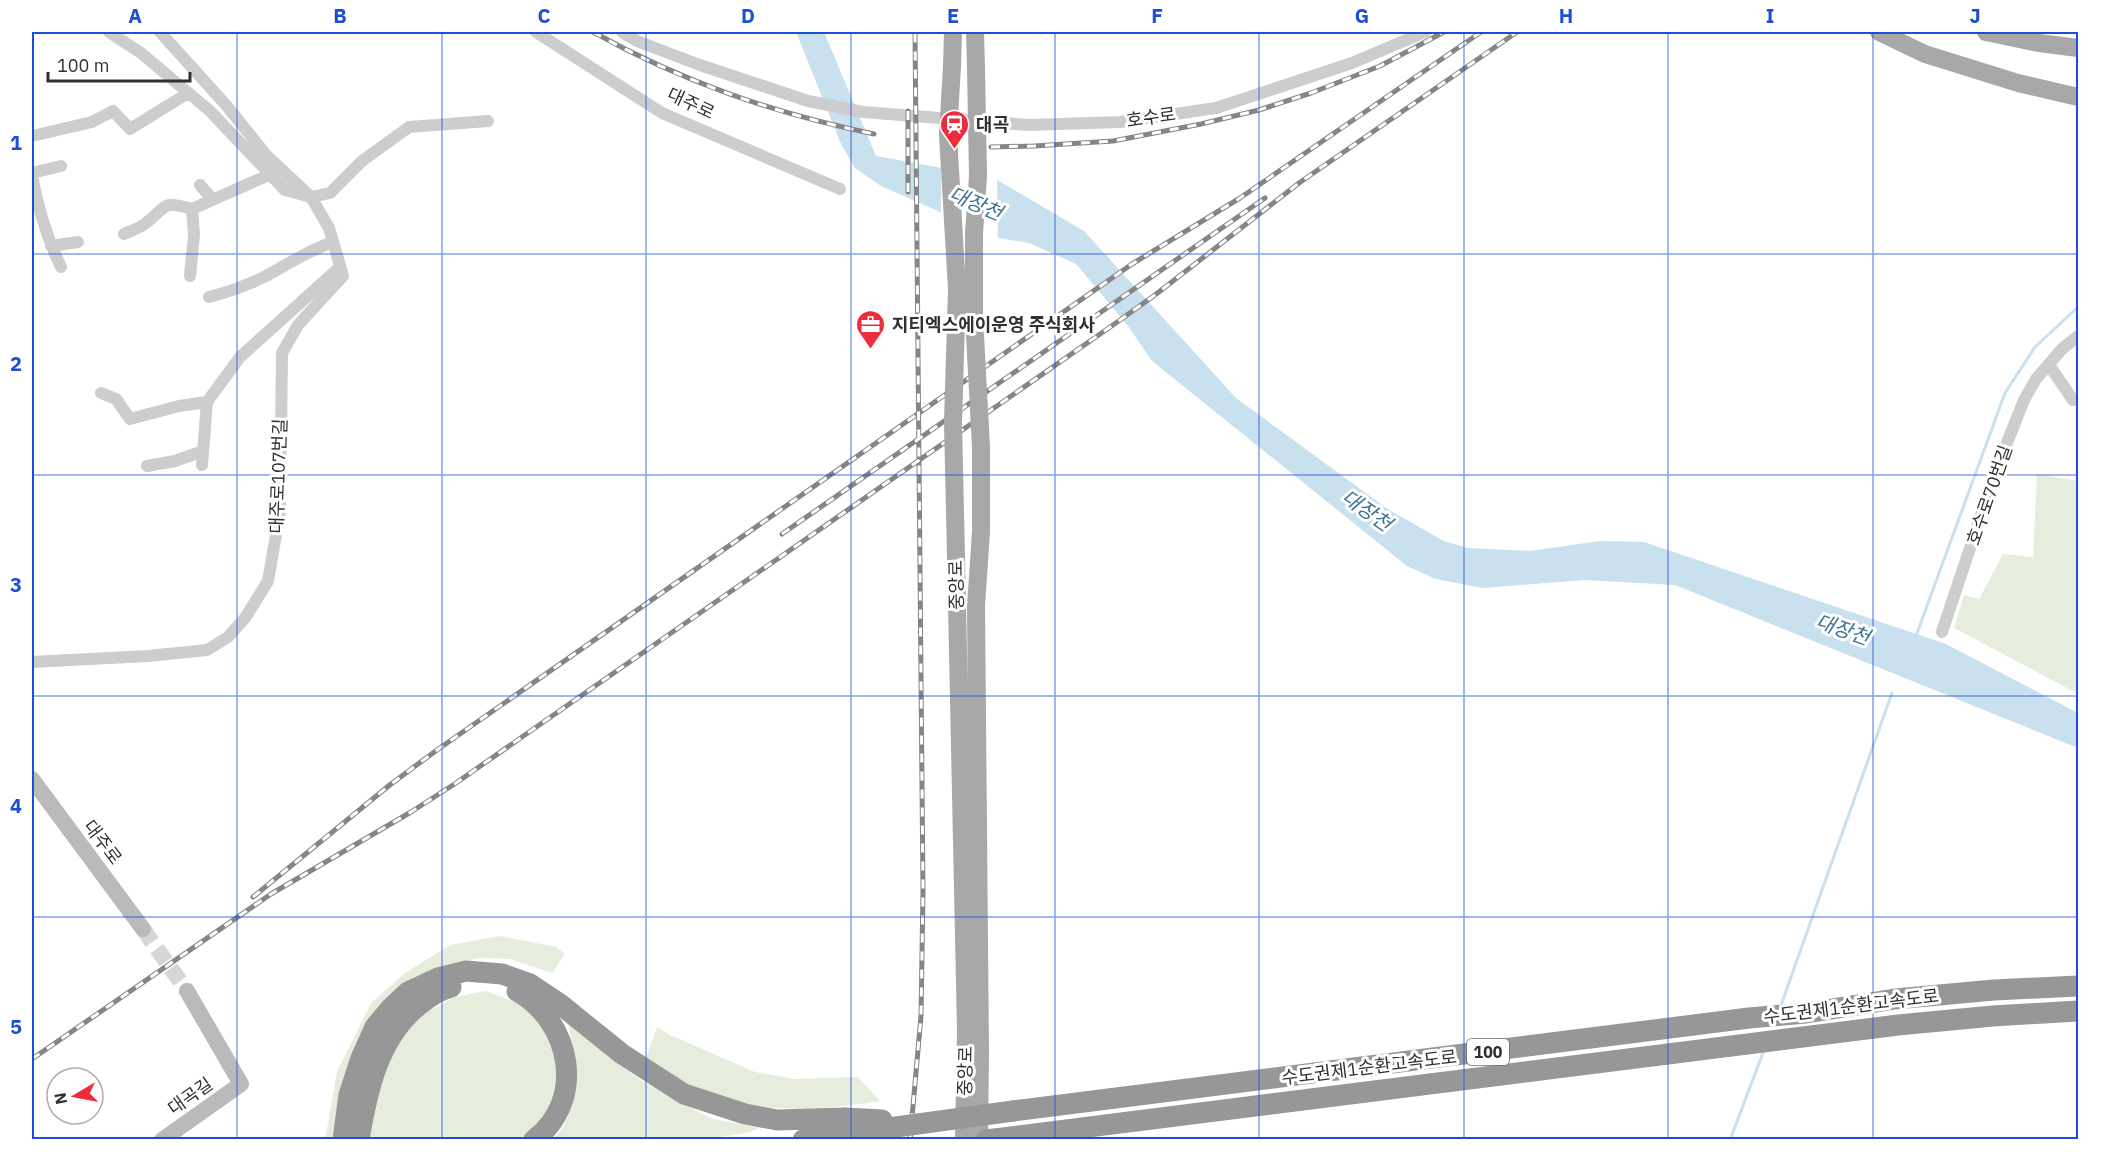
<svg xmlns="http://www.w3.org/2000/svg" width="2110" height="1171" viewBox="0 0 2110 1171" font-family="'IBM Plex Sans','Noto Sans KR',sans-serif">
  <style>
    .green { fill: #e6eddd }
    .water { fill: #c9e0ee }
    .pier { fill: #fff }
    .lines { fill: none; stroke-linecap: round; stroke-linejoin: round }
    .stream { stroke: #c9e0ee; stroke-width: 3 }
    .secondary-tunnel { stroke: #d6d6d6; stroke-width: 16; stroke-dasharray: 16 8; stroke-linecap: butt }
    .street { stroke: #cdcdcd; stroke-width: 12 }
    .secondary { stroke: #bababa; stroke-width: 16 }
    .primary { stroke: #a8a8a8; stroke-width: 18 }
    .highway { stroke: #979797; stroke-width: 21 }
    .rail-casing { stroke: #858585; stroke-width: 5 }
    .rail { stroke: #fff; stroke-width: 3; stroke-dasharray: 9; stroke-linecap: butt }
    .primary-bridge { stroke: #a8a8a8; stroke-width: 18 }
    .highway-bridge { stroke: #979797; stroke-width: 21 }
    .grid { fill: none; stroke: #1d4ed8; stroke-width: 1.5; stroke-opacity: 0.55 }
    .labels { text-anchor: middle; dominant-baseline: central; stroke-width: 6; stroke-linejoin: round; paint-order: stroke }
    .shield { fill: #fff; stroke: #6e6e6e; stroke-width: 1.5 }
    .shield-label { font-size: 16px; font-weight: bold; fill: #303030 }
    .street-label { font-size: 18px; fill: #303030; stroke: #fff }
    .poi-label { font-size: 18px; font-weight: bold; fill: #303030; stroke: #fff; text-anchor: start }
    .water-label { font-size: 20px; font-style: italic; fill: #3a7396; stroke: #fff }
    .neatline { fill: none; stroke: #1d4ed8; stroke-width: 2 }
    .grid-label { font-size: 20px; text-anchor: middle; font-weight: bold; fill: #1d4ed8 }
  </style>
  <rect width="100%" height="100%" fill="#fff"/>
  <path class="green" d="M2037,474L2078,481V694L1954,628L1964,595L1979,599L2003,554L2033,557Z
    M500,936L556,947L565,954L552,973L510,959L480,958L444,965L414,979L338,1139L320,1140L326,1135L337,1072L371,1003L405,973L450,945Z
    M486,991L520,1004L538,1017L552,1037L559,1085L546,1121L521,1139L370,1140L380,1081L399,1039L424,1014L454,997Z
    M568,1023L584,1031L611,1059L642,1081L677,1101L713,1119L759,1128L748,1133L697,1140H551C583,1116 575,1057 568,1023Z
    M657,1027L668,1034L755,1072L795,1079L858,1077L880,1101C790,1115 722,1114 646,1059Z"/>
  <path class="water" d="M796,32H824L876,156L992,177L1084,231L1236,398L1389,510L1444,541L1468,548L1530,551L1600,541L1644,542L1946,644L2078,713V748L1675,585L1584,580L1483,588L1436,579L1407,566L1152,361L1128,326L1076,264L1029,243L999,238L881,186L855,168L841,144Z"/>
  <path class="pier" d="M941,165L993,174L997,177L998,241L941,216Z"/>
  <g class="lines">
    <path class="stream" d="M1916,636L2005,393L2035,347L2078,307
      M1780,1008L1892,693
      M1730,1140L1764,1050"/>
    <path class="secondary-tunnel" d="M143,929L187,991"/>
    <path class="street" d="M109,32L141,53L210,111L285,190L311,197L330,193L362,161L409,127L488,121
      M536,32L662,113L840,189
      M622,32L637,41L697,64L808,101L863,112L1029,125L1120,122L1216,108L1352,63L1425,32
      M32,136L92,122L113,111L130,129L188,93
      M32,173L61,166
      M32,176C38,208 47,238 61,267
      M200,185L213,200
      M124,234C131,231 140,228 146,223C168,206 161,200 192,209L271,174
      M51,246L78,242
      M190,276L194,235L192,209
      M209,297C228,292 248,285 266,276C288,264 309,250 333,242
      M2049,365L2073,400H2078
      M101,393L116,399L130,419L179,406L207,402
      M202,465L207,402L240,357L340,267
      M147,466L175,461L203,451
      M1942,632L1995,473L2024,400L2036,379L2062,349L2078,336
      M32,662L148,656L207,650L228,637L245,618L268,581L280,512L282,353L298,325L343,276L329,228L311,197L267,156L226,105L160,32"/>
    <path class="secondary" d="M32,779L143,929
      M162,1140L241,1084L187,991"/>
    <path class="primary" d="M975,32L976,68
      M1879,32L1925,54L2018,83L2078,97
      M1986,32L2039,43L2078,48
      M952,66L953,32
      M956,557L966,1031L964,1140
      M979,1140L980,1052L976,606L981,532"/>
    <path class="highway" d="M517,991C571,1021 587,1100 534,1140
      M1013,1111L1749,1018L1806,1013L1895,999L1994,990L2078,986
      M343,1140L349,1095L361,1058L375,1027L390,1009L408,992L438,978L466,971L502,974L530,984L560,1004L622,1054L684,1094L745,1114L777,1120L845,1118
      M359,1140C367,1091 378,1038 419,1005C429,997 439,990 451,987
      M803,1140L845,1134
      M986,1140L1898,1025L1993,1016L2078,1011"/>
    <defs>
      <path id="rail" d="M593,32C683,82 773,113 874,134
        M908,111V192
        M991,147L1034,146L1113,141L1201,124L1259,110L1311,93L1380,66L1444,32
        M782,534L1265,198
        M253,897L391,784L437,750L1132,264L1240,198L1481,32
        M32,1059L271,894L411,812L456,783L1113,325L1155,295L1299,183L1517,32
        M910,1140L921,1016L923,891L915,32"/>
    </defs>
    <use href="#rail" class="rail-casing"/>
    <use href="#rail" class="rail"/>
    <path class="primary-bridge" d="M952,66L948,135L957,289L953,422L956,557
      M976,68L978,176L974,233V317L981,447V532"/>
    <path class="highway-bridge" d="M845,1118L882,1120
      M845,1134L1013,1111"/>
  </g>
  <path class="grid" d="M237,32V1140M442,32V1140M646,32V1140M851,32V1140M1055,32V1140M1259,32V1140M1464,32V1140M1668,32V1140M1873,32V1140M32,254H2078M32,475H2078M32,696H2078M32,917H2078"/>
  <defs>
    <symbol id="station-pin" viewBox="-11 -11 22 30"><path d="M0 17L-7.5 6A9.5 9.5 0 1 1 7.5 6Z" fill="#ec2d3c" stroke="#fff"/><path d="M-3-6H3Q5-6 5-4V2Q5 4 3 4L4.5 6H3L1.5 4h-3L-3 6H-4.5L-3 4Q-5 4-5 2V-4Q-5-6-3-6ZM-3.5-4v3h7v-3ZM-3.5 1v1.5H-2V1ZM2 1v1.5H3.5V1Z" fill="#fff"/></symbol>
    <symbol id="office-pin" viewBox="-11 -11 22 30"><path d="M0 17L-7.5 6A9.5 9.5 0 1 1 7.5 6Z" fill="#ec2d3c" stroke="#fff"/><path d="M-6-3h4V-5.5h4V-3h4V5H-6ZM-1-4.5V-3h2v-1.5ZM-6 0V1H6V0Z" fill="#fff"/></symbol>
  </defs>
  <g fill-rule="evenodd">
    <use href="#station-pin" x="938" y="108" width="33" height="45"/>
    <use href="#office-pin" x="854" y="308" width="33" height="45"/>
  </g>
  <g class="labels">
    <rect class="shield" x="1467" y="1039" width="42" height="26" rx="4.5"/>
    <g class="shield-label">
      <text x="1488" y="1052">100</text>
    </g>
    <g class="street-label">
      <text transform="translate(691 103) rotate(25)">대주로</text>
      <text transform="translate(1151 117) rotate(-8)">호수로</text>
      <text transform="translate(278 476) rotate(-88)">대주로107번길</text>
      <text transform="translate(1989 495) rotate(-71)">호수로70번길</text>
      <text transform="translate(956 585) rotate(-91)">중앙로</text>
      <text transform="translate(103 842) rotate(53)">대주로</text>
      <text transform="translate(1851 1006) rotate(-7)">수도권제1순환고속도로</text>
      <text transform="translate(1369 1067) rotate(-7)">수도권제1순환고속도로</text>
      <text transform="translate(965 1071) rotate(-89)">중앙로</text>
      <text transform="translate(190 1096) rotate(-35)">대곡길</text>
    </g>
    <g class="poi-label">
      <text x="976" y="124">대곡</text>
      <text x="892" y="324">지티엑스에이운영 주식회사</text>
    </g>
    <g class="water-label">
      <text transform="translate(976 203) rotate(23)">대장천</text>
      <text transform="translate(1367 510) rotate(35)">대장천</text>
      <text transform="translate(1843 629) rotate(19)">대장천</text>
    </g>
  </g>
  <rect width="2110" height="1171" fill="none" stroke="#ffffff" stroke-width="66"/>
  <g transform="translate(75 1096) rotate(260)"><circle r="28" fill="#ffffff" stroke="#acacac" stroke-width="1.5"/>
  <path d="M0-4.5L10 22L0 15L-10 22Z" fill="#ec2d3c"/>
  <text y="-9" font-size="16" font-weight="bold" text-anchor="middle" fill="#303030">N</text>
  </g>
  <path d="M48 72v9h142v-9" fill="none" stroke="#303030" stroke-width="3"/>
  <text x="57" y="72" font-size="18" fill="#303030" stroke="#ffffff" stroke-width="4.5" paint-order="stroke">100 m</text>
  <rect x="33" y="33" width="2044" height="1105" class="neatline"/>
  <g class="grid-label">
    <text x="135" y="23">A</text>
    <text x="340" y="23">B</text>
    <text x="544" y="23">C</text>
    <text x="748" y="23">D</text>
    <text x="953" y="23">E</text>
    <text x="1157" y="23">F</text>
    <text x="1362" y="23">G</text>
    <text x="1566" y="23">H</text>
    <text x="1770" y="23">I</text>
    <text x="1975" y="23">J</text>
    <text x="16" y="150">1</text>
    <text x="16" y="371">2</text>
    <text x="16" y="592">3</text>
    <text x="16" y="813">4</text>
    <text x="16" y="1034">5</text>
  </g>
</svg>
